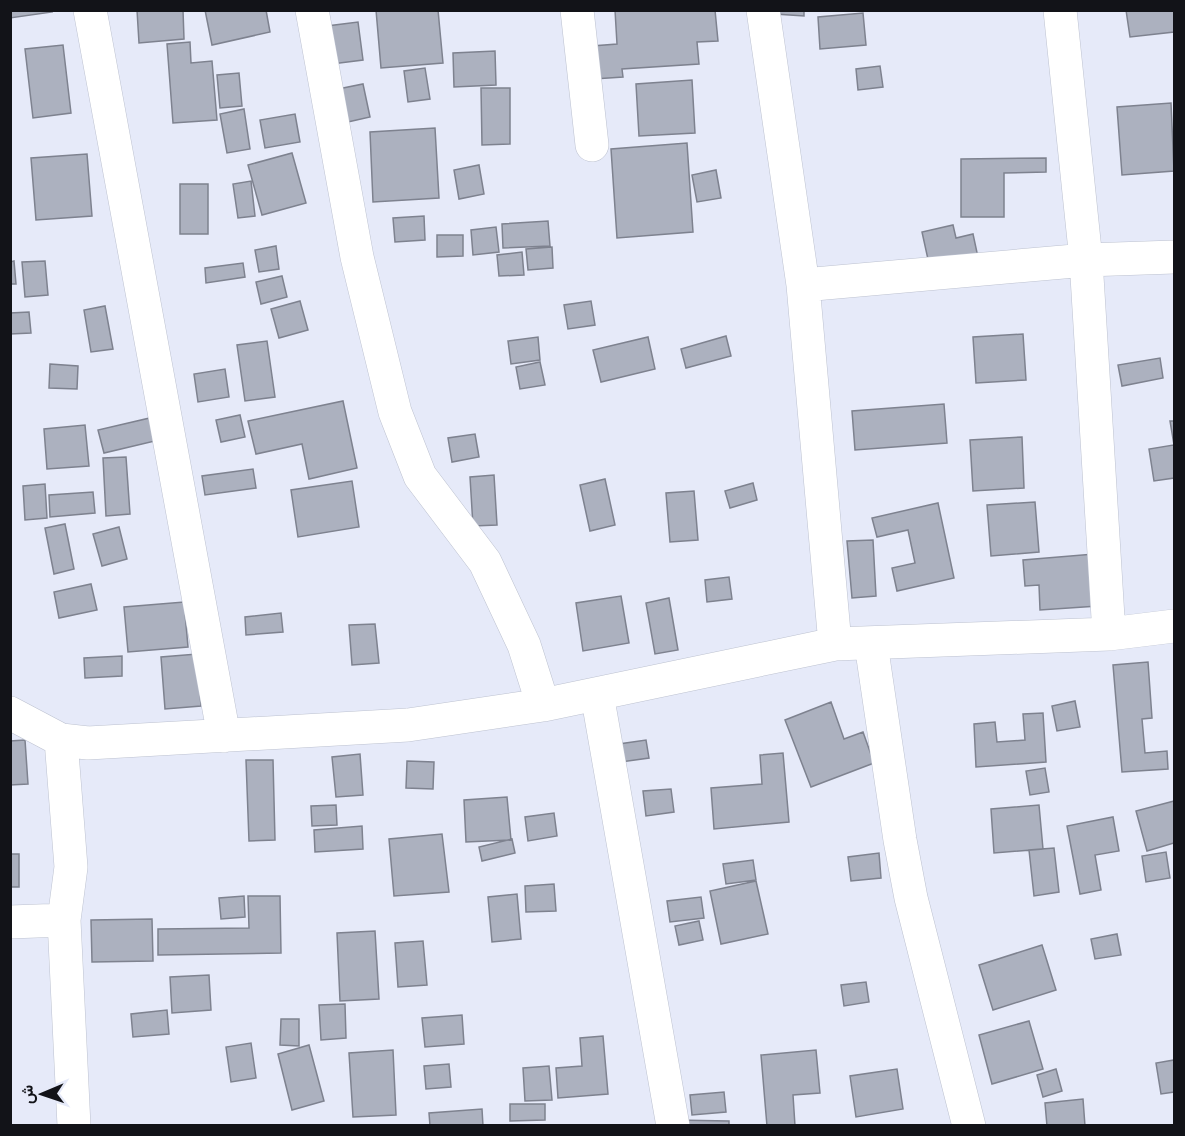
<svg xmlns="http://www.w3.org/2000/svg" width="1185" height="1136" viewBox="0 0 1185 1136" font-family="Ubuntu,Vazirmatn,sans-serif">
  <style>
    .building { fill: #acb1bf; stroke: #7e828f; stroke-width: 1.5 }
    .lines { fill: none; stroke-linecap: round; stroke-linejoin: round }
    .street-casing { stroke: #bdc2d0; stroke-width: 34 }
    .street { stroke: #fff; stroke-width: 33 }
  </style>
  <rect width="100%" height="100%" fill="#e6eaf9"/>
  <path class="building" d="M10,10H51L52,12L10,18Z
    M137,10H183L184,39L139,43Z
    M205,10H266L270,32L212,45Z
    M376,10H438L443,63L381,68Z
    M615,10H715L718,41L697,42L699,64L622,69L623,77L594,79L592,46L617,44Z
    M776,10H804V16L775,14Z
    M1126,10H1174V32L1130,37Z
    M863,13L866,45L820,49L818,17Z
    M358,22L363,60L332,64L327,26Z
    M190,42L191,63L212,61L217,120L173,123L167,44Z
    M63,45L71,113L33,118L25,49Z
    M495,51L496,85L454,87L453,53Z
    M880,66L883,87L858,90L856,69Z
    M425,68L430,99L408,102L404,71Z
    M239,73L242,106L220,108L217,75Z
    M692,80L695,133L639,136L636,84Z
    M363,84L370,117L330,126L323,92Z
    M481,88H510V144L482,145Z
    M1171,103L1174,171L1122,175L1117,107Z
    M244,109L250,149L227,153L220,114Z
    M295,114L300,142L265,148L260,120Z
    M435,128L439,198L373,202L370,132Z
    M687,143L693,232L617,238L611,149Z
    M292,153L306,203L262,215L248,165Z
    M87,154L92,216L36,220L31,158Z
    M1046,158V172L1004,173V217H961V159Z
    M479,165L484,194L459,199L454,170Z
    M716,170L721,198L697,202L692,175Z
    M251,181L255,216L238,218L233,184Z
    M180,184H208V234H180Z
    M424,216L425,240L395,242L393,218Z
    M548,221L550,246L503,248L502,224Z
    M953,225L956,238L973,234L979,262L931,273L922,232Z
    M496,227L499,252L473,255L471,230Z
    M437,235H463V256L437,257Z
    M276,246L279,269L259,272L255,250Z
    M552,247L553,268L528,270L526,249Z
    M522,252L524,275L499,276L497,255Z
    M14,261L16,284H10V262Z
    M45,261L48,295L25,297L22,262Z
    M243,263L245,277L206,283L205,268Z
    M282,276L287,297L261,304L256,282Z
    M300,301L308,330L279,338L271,309Z
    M591,301L595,325L568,329L564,305Z
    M105,306L113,349L91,352L84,310Z
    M29,312L31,333L10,334V313Z
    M1023,334L1026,380L976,383L973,337Z
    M726,336L731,356L686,368L681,349Z
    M538,337L540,360L511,364L508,341Z
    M648,337L655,369L601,382L593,350Z
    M267,341L275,397L245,401L237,345Z
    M1160,358L1163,378L1122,386L1118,365Z
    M540,362L545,385L520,389L516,367Z
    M50,364L78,366L77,389L49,388Z
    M225,369L229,397L198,402L194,374Z
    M343,401L357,468L309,479L302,444L256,454L248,421Z
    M944,404L947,443L855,450L852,411Z
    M240,415L245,437L221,442L216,420Z
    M154,417L159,440L104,453L98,430Z
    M1170,421H1174V478L1154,481L1149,449L1174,445Z
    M85,425L89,466L47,469L44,429Z
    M475,434L479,457L452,462L448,438Z
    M1022,437L1024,488L973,491L970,440Z
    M126,457L130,514L106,516L103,458Z
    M253,469L256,488L205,495L202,476Z
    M494,475L497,525L473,526L470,477Z
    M605,479L615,525L590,531L580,485Z
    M352,481L359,527L298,537L291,490Z
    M753,483L757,500L730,508L725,491Z
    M45,484L47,518L25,520L23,486Z
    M694,491L698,540L670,542L666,493Z
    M93,492L95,513L50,517L49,495Z
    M1035,502L1039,552L991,556L987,505Z
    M938,503L954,578L897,591L892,568L915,563L908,530L877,537L872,518Z
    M65,524L74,569L54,574L45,528Z
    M119,527L127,559L102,566L93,534Z
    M873,540L876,596L852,598L847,541Z
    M1094,554L1098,606L1040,610L1039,585L1025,586L1023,560Z
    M729,577L732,599L707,602L705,580Z
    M91,584L97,610L59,618L54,592Z
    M621,596L629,643L583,651L576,603Z
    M669,598L678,650L655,654L646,603Z
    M184,602L188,647L128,652L124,607Z
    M281,613L283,632L246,635L245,617Z
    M375,624L379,663L352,665L349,625Z
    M197,654L201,706L165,709L161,657Z
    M122,656V676L85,678L84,658Z
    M1148,662L1152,718L1142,719L1145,753L1167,751L1168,769L1122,772L1113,665Z
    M1075,701L1080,727L1057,731L1052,706Z
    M831,702L844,739L863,732L874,763L811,787L785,720Z
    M1043,713L1046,762L976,767L974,724L995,722L997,742L1025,740L1023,714Z
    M25,740L28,784L10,785V741Z
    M646,740L649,758L621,762L619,744Z
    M783,753L789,822L714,829L711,788L762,784L760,755Z
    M360,754L363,795L336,797L332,757Z
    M246,760H273L275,840L249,841Z
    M407,761L434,762L433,789L406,788Z
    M1045,768L1049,792L1030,795L1026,771Z
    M671,789L674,812L646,816L643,791Z
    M507,797L511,840L466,842L464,800Z
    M1174,801V843L1147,851L1136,811Z
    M336,805L337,825L312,826L311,806Z
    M1039,805L1043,849L994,853L991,809Z
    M554,813L557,836L528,841L525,817Z
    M1113,817L1119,851L1095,855L1101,890L1080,894L1067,826Z
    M362,826L363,849L315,852L314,830Z
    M442,834L449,892L394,896L389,839Z
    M512,839L515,853L482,861L479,847Z
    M1054,848L1059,892L1034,896L1029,850Z
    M1166,852L1170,878L1146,882L1142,856Z
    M879,853L881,878L851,881L848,857Z
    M10,854H19V887H10Z
    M753,860L756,880L726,884L723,864Z
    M756,881L768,934L721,944L710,891Z
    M554,884L556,911L526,912L525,886Z
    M517,894L521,939L492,942L488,897Z
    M244,896L245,917L221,919L219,898Z
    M248,896H280L281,953L158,955V929L249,928Z
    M701,897L704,918L670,922L667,901Z
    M152,919L153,961L92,962L91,920Z
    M699,921L703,940L679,945L675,926Z
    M375,931L379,999L340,1001L337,933Z
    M1117,934L1121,955L1095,959L1091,939Z
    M423,941L427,985L398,987L395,943Z
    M1042,945L1056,990L993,1010L979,965Z
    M209,975L211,1010L172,1013L170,977Z
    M866,982L869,1002L844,1006L841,985Z
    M345,1004L346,1038L321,1040L319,1005Z
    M167,1010L169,1034L133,1037L131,1014Z
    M462,1015L464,1044L425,1047L422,1018Z
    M281,1019H299V1046L280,1045Z
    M1029,1021L1043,1069L992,1084L979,1035Z
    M603,1036L608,1094L558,1098L556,1068L582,1066L580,1038Z
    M251,1043L256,1078L231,1082L226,1047Z
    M309,1045L324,1101L292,1110L278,1054Z
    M393,1050L396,1115L353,1117L349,1053Z
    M816,1050L820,1093L793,1095L795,1126H767L761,1055Z
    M1174,1060V1092L1161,1094L1156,1063Z
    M449,1064L451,1087L426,1089L424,1066Z
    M549,1066L552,1100L525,1101L523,1068Z
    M897,1069L903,1109L856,1117L850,1076Z
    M1056,1069L1062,1091L1043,1097L1037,1075Z
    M724,1092L726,1112L692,1115L690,1095Z
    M1083,1099L1085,1126H1047L1045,1103Z
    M510,1104H545V1120L510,1121Z
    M482,1109L483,1126H430L429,1113Z
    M674,1120L729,1121V1126H673Z"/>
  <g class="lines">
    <defs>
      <path id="street" d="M90,10L224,736
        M312,10L357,257L395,412L420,476L485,562L524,645L543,705
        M577,10L592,145
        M763,10L803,285L835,644
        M1060,10L1086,260L1109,634
        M803,285L1086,260L1174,257
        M871,644L900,840L911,898L969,1126
        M597,694L673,1126
        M10,713L61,740L88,743L408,725L543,705L835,644L1109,634L1174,626
        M61,740L71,867L64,920L74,1126
        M10,922L64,920"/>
    </defs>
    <use href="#street" class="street-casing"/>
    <use href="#street" class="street"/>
  </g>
  <rect width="1185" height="1136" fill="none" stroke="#121318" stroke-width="24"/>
  <g transform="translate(42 1094) rotate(268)" stroke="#e6eaf9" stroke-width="4.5" paint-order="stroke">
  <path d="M0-4.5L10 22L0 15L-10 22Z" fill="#121318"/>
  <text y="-9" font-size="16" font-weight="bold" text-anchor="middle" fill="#121318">ش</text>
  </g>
</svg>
